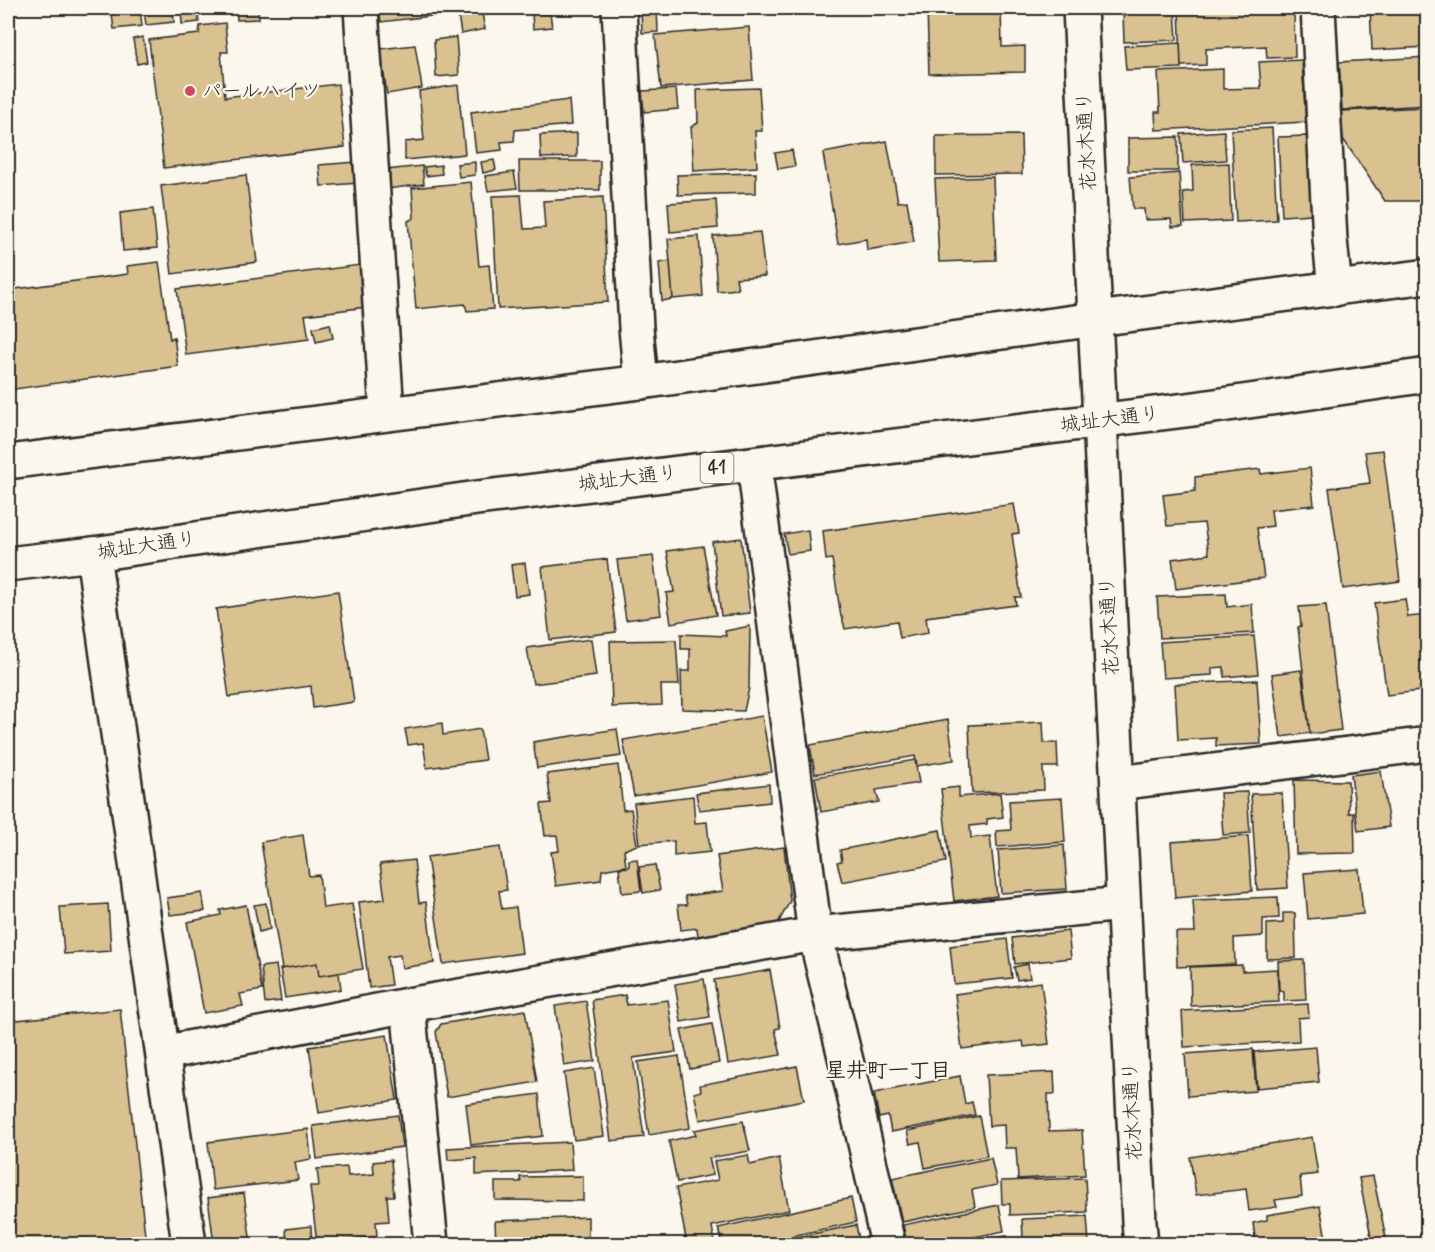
<svg xmlns="http://www.w3.org/2000/svg" width="1435" height="1252" viewBox="0 0 1435 1252" font-family="Mynerve,'Klee One',sans-serif">
  <style>
    .building { fill: #d9c190; stroke: #2b2b2b; stroke-width: 1.5 }
    .lines { fill: none; stroke-linecap: round; stroke-linejoin: round }
    .minor-casing { stroke: #2b2b2b; stroke-width: 38 }
    .tertiary-casing { stroke: #2b2b2b; stroke-width: 38 }
    .trunk-casing { stroke: #2b2b2b; stroke-width: 38 }
    .minor { stroke: #fbf7ec; stroke-width: 33 }
    .tertiary { stroke: #fbf7ec; stroke-width: 33 }
    .trunk { stroke: #fbf7ec; stroke-width: 33 }
    .poi-dot { fill: #d1495b; stroke: #fbf7ec; stroke-width: 2 }
    .labels { text-anchor: middle; dominant-baseline: central; stroke-width: 4.5; stroke-linejoin: round; paint-order: stroke }
    .shield { fill: #fbf7ec; stroke: #696865; stroke-width: 1.5 }
    .shield-label { font-size: 18px; font-weight: bold; fill: #2b2b2b }
    .poi-label { font-size: 20px; fill: #2b2b2b; stroke: #fbf7ec; text-anchor: start }
    .street-label { font-size: 20px; fill: #2b2b2b; stroke: #fbf7ec }
    .neighbourhood-label { font-size: 21px; font-weight: bold; fill: #2b2b2b; stroke: #fbf7ec }
  </style>
  <rect width="100%" height="100%" fill="#fbf7ec"/>
  <filter id="ink" filterUnits="userSpaceOnUse"><feTurbulence type="fractalNoise" baseFrequency=".0167" numOctaves="2"/><feDisplacementMap in="SourceGraphic" scale="12" xChannelSelector="R" yChannelSelector="G"/><feConvolveMatrix kernelMatrix="1 2 1 2 8 2 1 2 1" color-interpolation-filters="sRGB"/></filter>
  <g filter="url(#ink)">
    <path class="building" d="M111,8H140L142,26L114,29Z
      M173,8L174,22L146,25L144,10Z
      M181,8H197L199,22L182,24Z
      M236,8H258L259,19L237,20Z
      M379,8H455L456,13L381,22Z
      M457,8H481L485,29L461,34Z
      M641,8H657L658,32L642,33Z
      M927,8H1001L1002,47L1025,46V72L929,74Z
      M1179,8H1294L1295,57L1267,58L1266,46L1206,49V65L1181,66Z
      M1370,8H1428V47L1372,50Z
      M1175,9L1177,40L1124,42L1123,11Z
      M532,13H550L552,27L533,29Z
      M225,23L228,52H221L225,97L338,84L345,147L164,168L149,40L199,34L200,26Z
      M749,27L753,80L661,88L655,35Z
      M143,37L147,62L137,64L133,39Z
      M456,37L459,75L436,77L434,40Z
      M1180,43L1181,68L1126,70L1124,46Z
      M415,45L422,88L387,94L380,49Z
      M1428,57V105L1342,110L1339,62Z
      M1302,60L1306,122L1156,130L1155,112H1160L1158,72L1223,69V89L1261,88L1259,62Z
      M458,85L465,154L405,160V142L424,140L419,91Z
      M759,88L762,131H755L757,167L694,171L691,127L698,123L697,90Z
      M676,89L678,109L644,112L642,91Z
      M569,100L571,125L515,130L514,141L501,142L502,150L476,153L471,112Z
      M1428,107V201H1385L1343,139L1341,111Z
      M1272,128L1277,220L1236,222L1231,130Z
      M1224,131L1226,160L1183,163L1181,134Z
      M577,133V157L541,158L540,135Z
      M1021,135L1022,174L936,175V136Z
      M1307,136L1311,214L1282,216L1278,137Z
      M1178,137V171H1128V138Z
      M887,141L898,202L907,201L914,242L867,250L866,239L838,244L823,153Z
      M792,150L795,166L778,169L775,153Z
      M494,160L496,170L483,173L481,162Z
      M519,161H600V190H520Z
      M356,162L358,183L321,186L319,165Z
      M475,162V175L459,177L457,164Z
      M1229,163L1231,221L1185,223L1183,192L1193,191L1192,165Z
      M441,165L442,174L426,176L424,167Z
      M422,166L424,184L388,189L386,170Z
      M514,172L517,188L488,191L485,176Z
      M756,173V193L678,195L677,175Z
      M1179,173L1183,226L1172,227L1171,219L1145,220L1144,209H1133L1130,177Z
      M246,175L257,262L172,274L161,186Z
      M993,177L996,260L939,262L935,179Z
      M471,182L479,266L489,265L493,309L467,311L465,304L416,309L408,221L414,218L412,188Z
      M521,195L524,229L545,228L543,201L603,197L608,302L498,309L492,196Z
      M716,200L718,228L670,232L668,203Z
      M153,209L157,248L123,251L120,213Z
      M760,232L765,276L736,278L738,289L717,291L713,236Z
      M699,236L703,296L673,299L668,239Z
      M670,261L673,299L662,301L659,263Z
      M159,262L170,339L174,337L178,366L8,390V290L128,274L127,266Z
      M360,265L366,307L305,315L309,339L186,355L177,289Z
      M330,324L333,338L316,342L313,328Z
      M1383,450L1400,581L1343,589L1329,488L1370,483L1365,452Z
      M1310,468L1314,505L1271,510L1273,526L1257,528L1264,578L1176,589L1172,559L1209,554L1204,523L1167,526L1163,495L1195,491V477L1260,469L1261,474Z
      M1014,504L1019,533L1012,534L1021,597H1015L1016,605L926,617L928,633L900,638L897,621L845,629L842,617H841L832,559L826,560L823,531Z
      M808,530L810,551L788,554L784,534Z
      M741,538L750,613L721,616L712,542Z
      M703,546L716,615L671,623L666,593L674,592L667,551Z
      M653,556L661,615L626,620L617,560Z
      M607,559L616,632L550,640L542,567Z
      M525,563L529,594L515,596L511,565Z
      M338,591L354,702L313,708L311,686L229,697L216,609Z
      M1226,594L1227,607L1252,604L1254,633L1160,638L1157,597Z
      M1405,599L1408,617L1428,615V690L1387,695L1374,603Z
      M1326,605L1341,730L1310,734L1298,627L1301,626L1299,607Z
      M750,626L749,688L744,711L682,709L681,671H690V649H681V634L726,636L725,631Z
      M1254,636L1258,674L1224,677V667L1212,668V675L1163,678L1160,642Z
      M591,639L596,676L533,684L527,648Z
      M676,640L679,685H661L662,705L612,707L610,641Z
      M1301,670L1310,733L1281,737L1272,674Z
      M1257,680L1261,744L1216,746V738L1178,740L1175,684Z
      M762,716L772,772L634,796L623,740Z
      M948,720L954,760L917,766L915,756L815,774L810,745Z
      M1043,722L1044,743H1057L1058,767H1043L1044,790L972,793L969,725Z
      M442,723L443,735L480,729L485,760L427,768L423,743L408,745L405,729Z
      M617,729L621,756L537,768L533,742Z
      M915,760L919,783L876,790L879,802L821,812L815,777Z
      M618,765L623,810L631,809L637,845L624,850L626,866L602,870L601,880L556,886L551,852L559,851L557,835L545,836L541,804L551,803L547,774Z
      M1381,771L1389,827L1358,831L1351,775Z
      M1294,780L1348,781L1349,813H1354L1355,853L1296,854Z
      M769,784L770,802L699,810L696,793Z
      M959,787V797L1000,793L1003,817L987,819V824L970,826L971,838L990,836L997,896L954,901L941,789Z
      M1247,792L1250,833L1223,835L1220,793Z
      M1282,793L1288,888L1257,890L1251,794Z
      M693,796L695,823L707,822L710,852L674,856V841L639,844L634,803Z
      M1062,798L1065,842L997,847L996,831L1011,830L1009,801Z
      M940,830L946,862L842,882L837,862L842,861L840,850Z
      M303,835L309,876L319,875L323,908L352,904L363,969L319,976L317,963L282,969L261,842Z
      M1248,836L1252,891L1175,898L1171,842Z
      M1064,845L1067,889L1001,893L998,850Z
      M500,847L507,890L499,891L502,909L516,907L522,953L443,964L427,857Z
      M784,847L790,901L777,925L698,936L697,928L681,930L678,905H687L685,896L723,891L717,856Z
      M637,859L641,891L622,893L619,868L629,867V860Z
      M414,860L419,903L426,902L434,963L402,968L400,955L387,957L391,985L369,988L359,902L385,899L380,864Z
      M655,865L660,890L643,893L639,867Z
      M1359,869L1363,914L1308,919L1304,873Z
      M202,893L205,911L170,915L167,898Z
      M1278,897L1279,918L1263,919V936L1234,938L1235,964L1177,967L1176,932H1195L1193,900Z
      M266,903L270,929L259,932L254,905Z
      M108,904L111,951L64,954L60,907Z
      M246,905L262,990L240,994L243,1006L204,1013L187,922L221,915L220,910Z
      M1283,913H1295L1296,958L1267,959V924L1283,923Z
      M1068,931L1071,958L1015,964L1012,938Z
      M1007,939L1012,978L954,984L950,946Z
      M1304,960L1306,1000L1284,1001V991L1279,990L1278,961Z
      M317,963L319,976L339,973L341,989L285,998L280,969Z
      M1028,964L1030,978L1017,980L1014,967Z
      M276,965L281,1001L265,1003L261,967Z
      M1242,965V971L1277,969L1279,1002L1191,1006L1190,967Z
      M770,970L780,1028L775,1029L781,1055L728,1064L714,980Z
      M704,979L710,1017L681,1022L675,984Z
      M1041,982L1049,1044L1024,1047L1023,1041L962,1049L955,994Z
      M625,995L627,1005L668,1000L676,1052L633,1058L644,1137L611,1141L592,1000Z
      M586,1001L595,1061L564,1066L555,1006Z
      M1308,1004L1309,1017L1298,1018L1299,1041L1184,1047L1182,1011Z
      M120,1009L146,1244H8V1021Z
      M525,1010L537,1082L447,1097L436,1032L441,1024Z
      M712,1024L719,1063L690,1069L681,1030Z
      M387,1035L397,1100L319,1113L309,1047Z
      M1316,1047L1319,1082L1257,1088L1254,1052Z
      M1253,1049L1256,1091L1188,1096L1185,1054Z
      M679,1056L690,1128L649,1135L638,1062Z
      M797,1066L804,1100L700,1120L694,1093L701,1091L700,1085Z
      M594,1068L604,1136L574,1140L564,1073Z
      M1054,1072L1055,1094H1048L1049,1131L1082,1130L1085,1175L1018,1179L1016,1148H1005L1004,1125L989,1126L986,1075Z
      M960,1076L965,1104L972,1102L975,1115L891,1132L888,1116L879,1118L874,1093Z
      M539,1094L543,1136L471,1145L466,1104Z
      M398,1115L402,1147L317,1159L313,1126Z
      M979,1116L987,1156L925,1168L920,1142L910,1144L907,1131Z
      M743,1121L750,1151L709,1158L713,1175L677,1182L669,1141L696,1135L694,1130Z
      M308,1129L311,1159L295,1162L298,1180L213,1190L208,1142Z
      M1312,1137L1318,1174L1300,1176L1302,1196L1275,1200L1277,1207L1249,1211L1246,1189L1196,1195L1190,1157Z
      M570,1142L572,1170L476,1175V1158L448,1160L447,1148Z
      M748,1155L750,1165L779,1158L789,1210L712,1226L715,1244H687L676,1188L718,1180L714,1161Z
      M991,1158L997,1185L972,1190L975,1207L902,1222L892,1178Z
      M391,1160L394,1196H387L389,1221L376,1222L377,1237L317,1243L310,1186H319L317,1169L347,1167L348,1176L374,1174L373,1162Z
      M583,1176V1201L495,1200V1182H521L520,1177Z
      M1373,1176L1386,1238L1372,1241L1359,1178Z
      M1085,1178L1087,1212L1010,1215V1204H1002L1001,1181Z
      M244,1193L251,1244H214L208,1198Z
      M851,1198L856,1222L755,1244H722L718,1228Z
      M999,1205L1004,1231L940,1244H907L903,1225Z
      M1320,1206L1327,1244H1256L1253,1223L1267,1220V1215Z
      M1087,1216L1089,1244H1039V1238H1023L1022,1219Z
      M588,1217V1244H496L495,1221Z
      M856,1225L860,1244H764Z
      M311,1226L312,1243L287,1244L286,1229Z
      M1007,1236L1009,1244H967Z
      M1037,1240L1038,1244H1021V1242Z"/>
    <g class="lines">
      <defs>
        <path id="minor" d="M361,8L387,413
          M619,8L636,328L641,382
          M1318,8L1330,240L1335,289
          M754,464L815,934L849,1073L888,1244
          M93,554L189,1244
          M1118,783L1428,744
          M408,1005L431,1244
          M163,1053L408,1005L815,934L1123,904"/>
        <path id="tertiary" d="M1080,8L1139,1222L1141,1244"/>
        <path id="trunk" d="M8,462L641,382L1096,319L1428,276
          M8,564L93,554L477,498L1194,409L1428,375"/>
      </defs>
      <use href="#minor" class="minor-casing"/>
      <use href="#tertiary" class="tertiary-casing"/>
      <use href="#trunk" class="trunk-casing"/>
      <use href="#minor" class="minor"/>
      <use href="#tertiary" class="tertiary"/>
      <use href="#trunk" class="trunk"/>
    </g>
  </g>
  <circle class="poi-dot" cx="190" cy="91" r="6"/>
  <g class="labels">
    <rect class="shield" x="700.5" y="453" width="33" height="30" rx="4.5"/>
    <g class="shield-label">
      <text x="717" y="468">41</text>
    </g>
    <g class="poi-label">
      <text x="202" y="91">パールハイツ</text>
    </g>
    <g class="street-label">
      <text transform="translate(1087 141) rotate(-93)">花水木通り</text>
      <text transform="translate(1110 420) rotate(-7)">城址大通り</text>
      <text transform="translate(628 479) rotate(-7)">城址大通り</text>
      <text transform="translate(147 546) rotate(-8)">城址大通り</text>
      <text transform="translate(1110 626) rotate(-93)">花水木通り</text>
      <text transform="translate(1133 1111) rotate(-93)">花水木通り</text>
    </g>
    <g class="neighbourhood-label">
      <text x="888" y="1071">星井町一丁目</text>
    </g>
  </g>
  <rect width="1435" height="1252" fill="none" stroke="#fbf7ec" stroke-width="30"/>
  <rect x="15" y="15" width="1405" height="1222" fill="none" stroke="#2b2b2b" stroke-width="2" filter="url(#ink)"/>
</svg>
